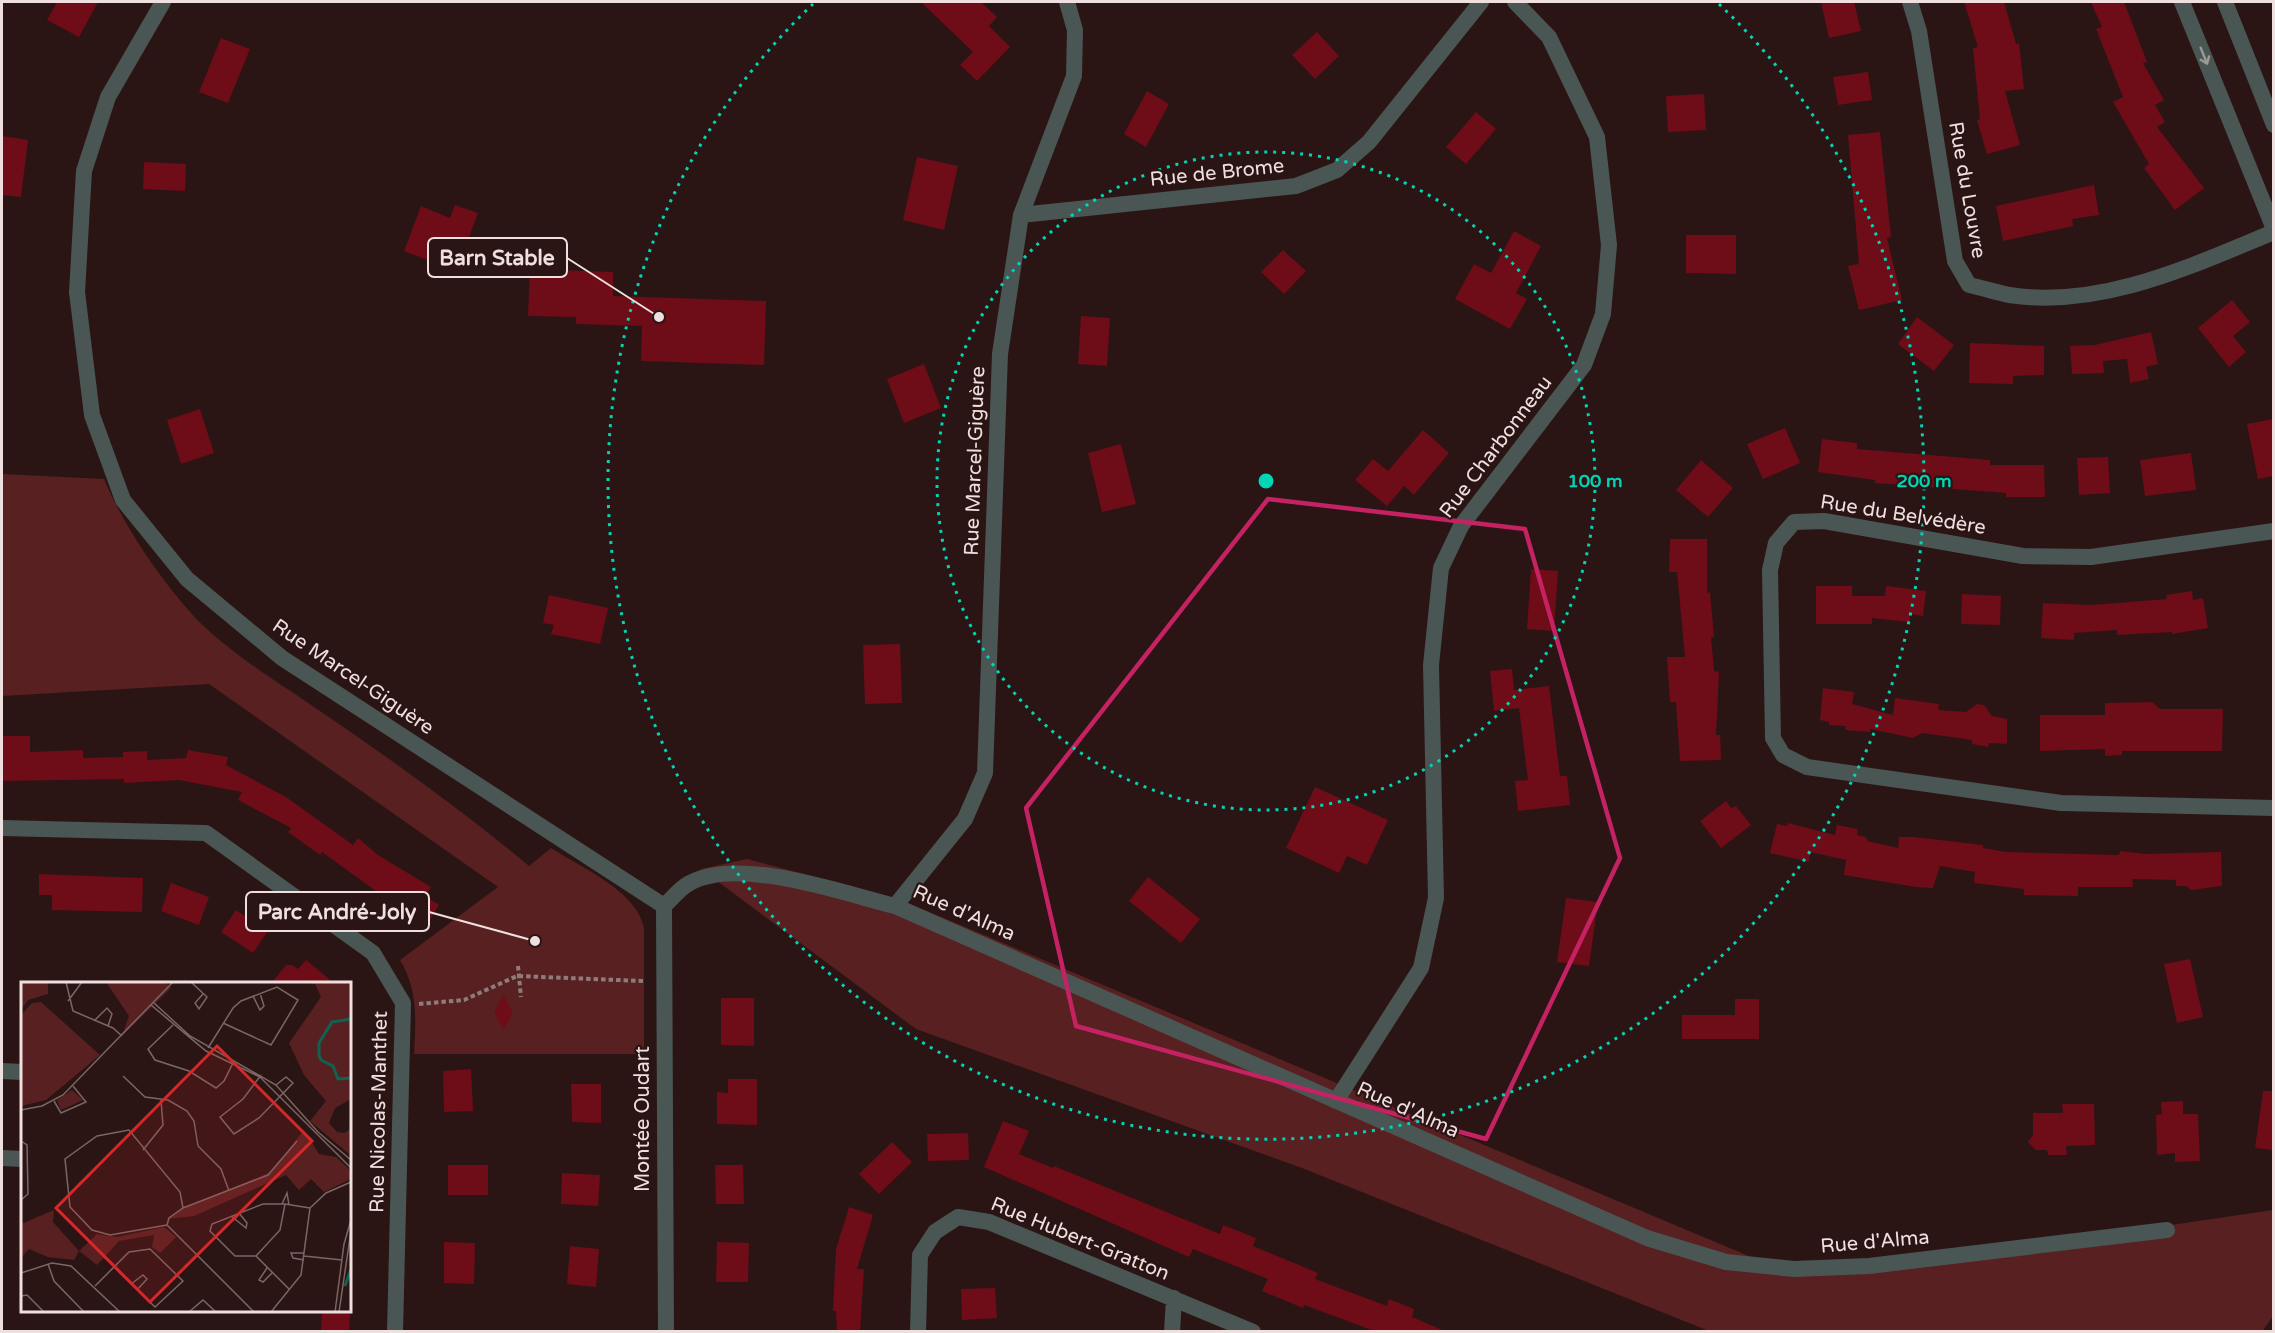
<svg xmlns="http://www.w3.org/2000/svg" width="2275" height="1333" viewBox="0 0 2275 1333" font-family="'Varela Round',sans-serif">
  <style>
    .green { fill: #582020 }
    .building { fill: #6e0c17 }
    .lines { fill: none; stroke-linecap: round; stroke-linejoin: round }
    .path { stroke: #8e7c7b; stroke-width: 4; stroke-dasharray: 4.5 3; stroke-linecap: butt }
    .minor { stroke: #4a5653; stroke-width: 16 }
    .tertiary { stroke: #4a5653; stroke-width: 16 }
    .oneway { stroke: #9c9a98 }
    .marked { fill: none; stroke: #c42262; stroke-width: 4.5; stroke-linejoin: round }
    .ring { fill: none; stroke: #01d5b6; stroke-width: 3; stroke-dasharray: 3 6 }
    .labels { text-anchor: middle; dominant-baseline: central; stroke-width: 4.5; stroke-linejoin: round; paint-order: stroke }
    .street-label { font-size: 20px; fill: #efdfde; stroke: #2a1514 }
    .inset-river { fill: none; stroke: #0f6354; stroke-width: 3 }
    .inset-road { fill: none; stroke: #796665; stroke-width: 1.5 }
    .view { fill: #d62828; fill-opacity: 0.15; stroke: #d62828; stroke-width: 3 }
    .inset-edge { fill: none; stroke: #efdfde; stroke-width: 3 }
    .centre { fill: #01d5b6; stroke: #2a1514; stroke-width: 3 }
    .ring-label { font-size: 18px; text-anchor: middle; font-weight: bold; fill: #01d5b6; stroke: #2a1514; stroke-width: 4.5; stroke-linejoin: round; paint-order: stroke }
    .leader { fill: none; stroke: #efdfde; stroke-width: 2 }
    .callout-dot { fill: #efdfde; stroke: #2a1514; stroke-width: 2 }
    .callout { fill: #2a1514; stroke: #efdfde; stroke-width: 2 }
    .callout-label { font-size: 21px; text-anchor: middle; font-weight: bold; fill: #efdfde }
  </style>
  <rect width="100%" height="100%" fill="#2a1514"/>
  <path class="green" d="M2,474L104,479C124,526 156,573 190,612C224,650 278,682 320,711C392,760 462,810 529,866L551,848C582,868 637,891 644,928V1054H414C416,1020 418,990 400,960L498,887L209,684L2,696Z
    M747,859L896,898L1775,1267L1866,1270L2273,1210V1316L2262,1332L1709,1331L1302,1168L916,1029L701,869Z"/>
  <path class="building" d="M57,2H98L79,37L47,20Z
    M921,2H981L997,17L989,26L1010,47L977,81L960,65L973,52Z
    M1821,2H1854L1861,31L1829,38Z
    M1964,2H2004L2016,44L2019,43L2024,89L2005,91L2020,145L1987,154L1977,120L1980,119L1973,48L1978,47Z
    M2091,2H2124L2147,62L2143,63L2164,100L2155,105L2165,122L2157,127L2204,188L2175,210L2144,168L2149,164L2113,102L2123,97L2096,29L2102,27Z
    M1317,32L1339,56L1315,79L1292,55Z
    M221,38L250,49L228,103L199,92Z
    M1868,72L1872,100L1838,105L1833,77Z
    M1147,91L1169,104L1146,147L1124,134Z
    M1704,94L1706,130L1668,132L1666,96Z
    M1476,112L1496,129L1466,164L1446,147Z
    M1880,132L1891,237L1887,238L1902,300L1859,310L1848,266L1859,264L1848,135Z
    M2,136L28,140L21,197L2,195Z
    M917,157L958,166L944,230L903,220Z
    M144,162L186,164L185,191L143,189Z
    M2094,185L2099,215L2072,219L2073,226L2003,241L1996,206Z
    M455,205L478,213L456,271L404,251L421,206L450,218Z
    M1514,231L1541,246L1516,293L1527,299L1510,329L1455,299L1474,264L1491,273Z
    M1686,235H1736V274L1686,273Z
    M1283,250L1306,271L1284,294L1261,272Z
    M530,269L613,272V296L766,301L764,365L641,361L642,326L576,324V317L528,316Z
    M2232,300L2250,322L2233,336L2246,352L2229,367L2198,328Z
    M1081,316L1110,318L1107,366L1078,364Z
    M1917,317L1954,345L1934,371L1898,344Z
    M2151,332L2158,364L2146,367L2149,379L2130,383L2127,359L2103,361L2104,373L2072,374L2070,346L2095,345Z
    M1970,343L2044,346V375L2013,376V384L1969,383Z
    M924,364L941,408L904,423L887,379Z
    M200,409L214,453L181,464L167,420Z
    M2274,419V476L2258,479L2247,424Z
    M1785,428L1800,463L1763,479L1747,444Z
    M1423,430L1449,453L1414,495L1404,486L1387,506L1355,480L1373,459L1388,471Z
    M1822,439L1857,443V449L1990,460V465H2044L2045,497H2006V493L1875,483V480L1818,472Z
    M1121,444L1136,504L1102,512L1088,453Z
    M2191,453L2196,490L2145,496L2140,460Z
    M2108,457L2110,493L2079,495L2077,458Z
    M1701,460L1733,488L1708,517L1676,490Z
    M1670,539H1707V593L1710,592L1714,637H1711L1714,671L1719,672L1716,735H1720L1721,760L1680,761L1676,702H1670L1667,657H1685L1677,572H1669Z
    M1531,569L1558,571L1554,631L1527,629Z
    M1816,586H1852V596H1885L1886,586L1926,591L1923,616L1910,614L1909,622L1872,618V624H1816Z
    M2192,591L2193,600L2203,598L2208,628L2172,634V632L2117,635V630L2074,633V640L2041,638L2043,603L2091,605L2167,599L2166,595Z
    M1962,594L2001,596L2000,625L1961,624Z
    M549,595L608,608L600,644L551,634L554,625L543,623Z
    M900,644L902,703L865,704L863,645Z
    M1512,669L1514,690L1549,686L1560,776H1567L1570,805L1518,811L1515,781L1528,780L1519,708L1494,711L1490,671Z
    M1823,688L1854,692L1852,704L1893,715L1895,698L1939,704L1938,710L1966,712L1977,704L1984,705L1992,716L2007,719V744L1989,743L1988,747L1972,744V740L1922,733L1913,738L1870,729V732L1845,730L1846,726L1829,725V722L1820,720Z
    M2152,702L2160,709H2223L2222,751H2122V755L2105,756V749L2040,751V715H2105V703Z
    M2,736H30V752L83,750V758L123,757V752L147,751V760L186,758L188,750L228,757L226,765L286,797L353,845L358,838L378,855L431,887L425,896L439,905L426,926L385,902L387,899L322,852L320,855L288,832L291,828L238,800L242,792L179,780L124,783V779L2,781Z
    M1315,787L1388,820L1367,865L1347,856L1339,873L1286,848Z
    M1726,801L1731,808L1736,806L1751,825L1721,848L1700,821Z
    M1788,823L1835,835L1837,825L1858,829L1857,835L1866,837L1867,841L1898,848L1899,837H1914L1983,845V848L2006,852L2119,855L2120,851L2145,854L2221,852L2222,886L2191,890L2187,886H2176V880L2132,879L2133,887H2078V896L2024,895V889L1974,883L1975,872L1940,866L1933,888L1916,887L1844,875L1846,860L1810,852L1809,862L1770,853L1777,824L1787,826Z
    M39,874L143,878L142,912L52,910V895H39Z
    M1148,877L1200,919L1181,943L1129,901Z
    M171,883L209,897L199,925L161,911Z
    M1566,898L1598,902L1589,966L1557,962Z
    M236,910L268,931L253,953L221,932Z
    M2190,959L2203,1017L2177,1023L2164,964Z
    M306,960L335,984H271L286,965H292L298,969Z
    M503,995L513,1013L503,1030L494,1012Z
    M721,998H754V1046L721,1045Z
    M1735,999H1759V1039H1682V1015H1735Z
    M471,1069L473,1111L444,1112L443,1071Z
    M728,1079H757V1125L717,1124V1092L728,1093Z
    M571,1084H601V1123L572,1122Z
    M2263,1091H2274V1150L2255,1148Z
    M2183,1101V1114H2198L2200,1161L2175,1162V1153L2157,1155L2156,1115L2162,1114L2161,1102Z
    M2062,1104H2094L2095,1145L2066,1146L2067,1155H2048L2047,1150H2036L2028,1142L2033,1135V1113H2063Z
    M1003,1121L1029,1131L1019,1154L1053,1168L1054,1166L1220,1234L1223,1225L1256,1238L1253,1246L1318,1273L1315,1279L1387,1306L1389,1299L1414,1309L1412,1317L1447,1332H1377L1304,1305L1303,1308L1262,1291L1268,1279L1193,1249L1189,1257L984,1167Z
    M968,1133L969,1160L928,1161L927,1134Z
    M892,1142L912,1162L879,1194L859,1174Z
    M448,1165H488V1195H448Z
    M715,1165H743L744,1204H716Z
    M562,1173L600,1175L598,1206L561,1204Z
    M849,1207L873,1215L857,1269H864L860,1332H837L836,1311H833L836,1249Z
    M444,1242L475,1243L474,1284L444,1283Z
    M717,1242L749,1243L748,1282H716Z
    M570,1246L599,1249L596,1287L567,1284Z
    M995,1288L997,1318L962,1320L961,1289Z
    M322,1311H350L349,1332H321Z"/>
  <g class="lines">
    <path class="path" d="M518,966L521,997
      M419,1004L464,1000L517,976L643,981"/>
    <path class="minor" d="M163,2L108,97L84,171L77,292L92,415L123,500L187,579L282,658L664,906
      M1910,2L1919,31L1955,261L1969,285C1982,288 1996,292 2009,295C2101,309 2191,266 2274,232
      M1021,215L1296,186L1337,170L1369,142L1481,2
      M2274,531L2091,557L2023,556L1824,521L1794,522L1776,543L1770,570L1773,738L1783,755L1807,767L2061,803L2274,808
      M2,828L206,833L373,953L403,1003L395,1332
      M664,906C672,899 679,889 688,884C737,855 842,893 895,906L1647,1238L1726,1262L1794,1269L1869,1266L2167,1230
      M664,906L666,1332
      M895,906L965,819L985,773L1000,354L1021,215L1074,76L1075,30L1067,2
      M2,1071L22,1072
      M1336,1101L1421,968L1436,898L1431,665L1441,568L1461,526L1584,365L1603,314L1609,245L1597,137L1549,37L1515,2
      M2,1158L22,1159
      M918,1332L920,1255L935,1232L958,1217L989,1222L1253,1332
      M1172,1332L1174,1298"/>
    <path class="tertiary" d="M2182,2L2274,229
      M2225,2L2274,125"/>
  </g>
  <defs><path id="oneway-shaft" d="M-6 0H5M1.5-3L5.5 0L1.5 3" fill="none" stroke-width="1.6" stroke-linecap="round" stroke-linejoin="round" transform="scale(1.5)"/></defs>
  <use class="oneway" href="#oneway-shaft" transform="translate(2204 56) rotate(68)"/>
  <path class="marked" d="M1268,499L1525,529L1620,858L1486,1139L1076,1026L1026,808Z"/>
  <g class="ring">
    <circle cx="1266" cy="481" r="329"/>
    <path d="M1719 4A658 658 0 1 1 813 4"/>
  </g>
  <g class="labels">
    <g class="street-label">
      <text transform="translate(1217 173) rotate(-6)">Rue de Brome</text>
      <text transform="translate(1967 190) rotate(80)">Rue du Louvre</text>
      <text transform="translate(1496 447) rotate(-53)">Rue Charbonneau</text>
      <text transform="translate(975 461) rotate(-88)">Rue Marcel-Giguère</text>
      <text transform="translate(1903 515) rotate(9)">Rue du Belvédère</text>
      <text transform="translate(353 677) rotate(34)">Rue Marcel-Giguère</text>
      <text transform="translate(964 913) rotate(24)">Rue d'Alma</text>
      <text transform="translate(1408 1110) rotate(24)">Rue d'Alma</text>
      <text transform="translate(379 1112) rotate(-89)">Rue Nicolas-Manthet</text>
      <text transform="translate(643 1119) rotate(-90)">Montée Oudart</text>
      <text transform="translate(1080 1239) rotate(22)">Rue Hubert-Gratton</text>
      <text transform="translate(1875 1242) rotate(-5)">Rue d'Alma</text>
    </g>
  </g>
  <g transform="translate(21 982)">
    <rect width="330" height="330" fill="#2a1514"/>
    <path d="M0,0H27V12L7,18L0,28ZM85,0H144L150,6L101,54L108,34ZM278,0H330V117L314,126L308,141L316,150L323,151L328,148L330,134L328,172L289,139L305,119L283,93L268,61L300,15L294,2ZM20,20L79,73L25,118L0,124V33L11,21ZM51,108L62,118L40,128L36,118ZM283,148L298,172L315,175L329,188L330,197L303,210L290,197L278,208L265,193L173,234L146,237L162,226L250,190ZM33,228L32,240L58,269L76,252L96,255L143,245L155,255L139,271L131,265L133,253L98,259L76,283L58,269L53,278L27,275L8,267L0,276V242Z" fill="#582020"/>
    <path class="inset-river" d="M330,37L311,40L298,61V73L300,78L312,84L317,97L330,96M324,304L330,287"/>
    <path class="inset-road" d="M45,0L52,29L92,46L101,54M170,0L186,15L178,27L174,21L182,12M232,14L239,28L243,24L239,11M47,19L61,0M133,21L169,54L255,103L297,150L330,178M130,23L185,69L239,95L330,186M73,39L86,26L91,32L87,44M152,43L127,67L134,78L168,89L195,106L203,99L212,81M187,66L212,26L220,19L256,5L277,18L250,63L202,41M240,93L222,117L199,135L213,152L238,136L272,101L265,95L255,103M102,94L124,115L147,118L166,129L173,139L177,164L200,187L208,209M33,119L40,131L65,120L52,104M0,128L21,124L42,113L152,0M0,159L6,163L7,212L0,218M122,168L142,143L140,118M261,222L266,211L268,223M264,222L259,248L235,274H214L189,249L191,242L242,222H264L289,226M210,234L225,246L226,241L218,231M146,243L89,253L71,248L49,225L44,177L76,154L108,148L159,210L162,226M146,243L148,236L162,226L247,193L276,159M146,243L233,330M235,274L268,307M283,274L321,278M283,278L272,276L270,271H283M27,282L33,299L63,330M246,286L238,298L242,300L251,291M0,291L31,281L50,284L99,330M110,302L122,293L126,297L116,308M74,304L108,270L129,267L162,299L134,325L93,285M0,314L6,313L23,330M168,330L182,318L195,330M250,330L280,293L289,226L305,211L330,200M314,330L323,262L330,238M318,330L330,249"/>
    <path class="view" d="M196,64L291,159L129,320L35,226Z"/>
    <rect width="330" height="330" class="inset-edge"/>
  </g>
  <circle cx="1266" cy="481" r="9" class="centre"/>
  <g class="ring-label">
    <text x="1595" y="487">100 m</text>
    <text x="1924" y="487">200 m</text>
  </g>
  <path class="leader" d="M659 317L567 258M535 941L429 912"/>
  <g class="callout-dot">
    <circle cx="659" cy="317" r="6"/>
    <circle cx="535" cy="941" r="6"/>
  </g>
  <g class="callout">
    <rect x="428" y="238" width="139" height="39" rx="6"/>
    <rect x="246" y="892" width="183" height="39" rx="6"/>
  </g>
  <g class="callout-label">
    <text x="497" y="265">Barn Stable</text>
    <text x="337" y="919">Parc André-Joly</text>
  </g>
  <rect width="2275" height="1333" fill="none" stroke="#efdfde" stroke-width="6"/>
</svg>
